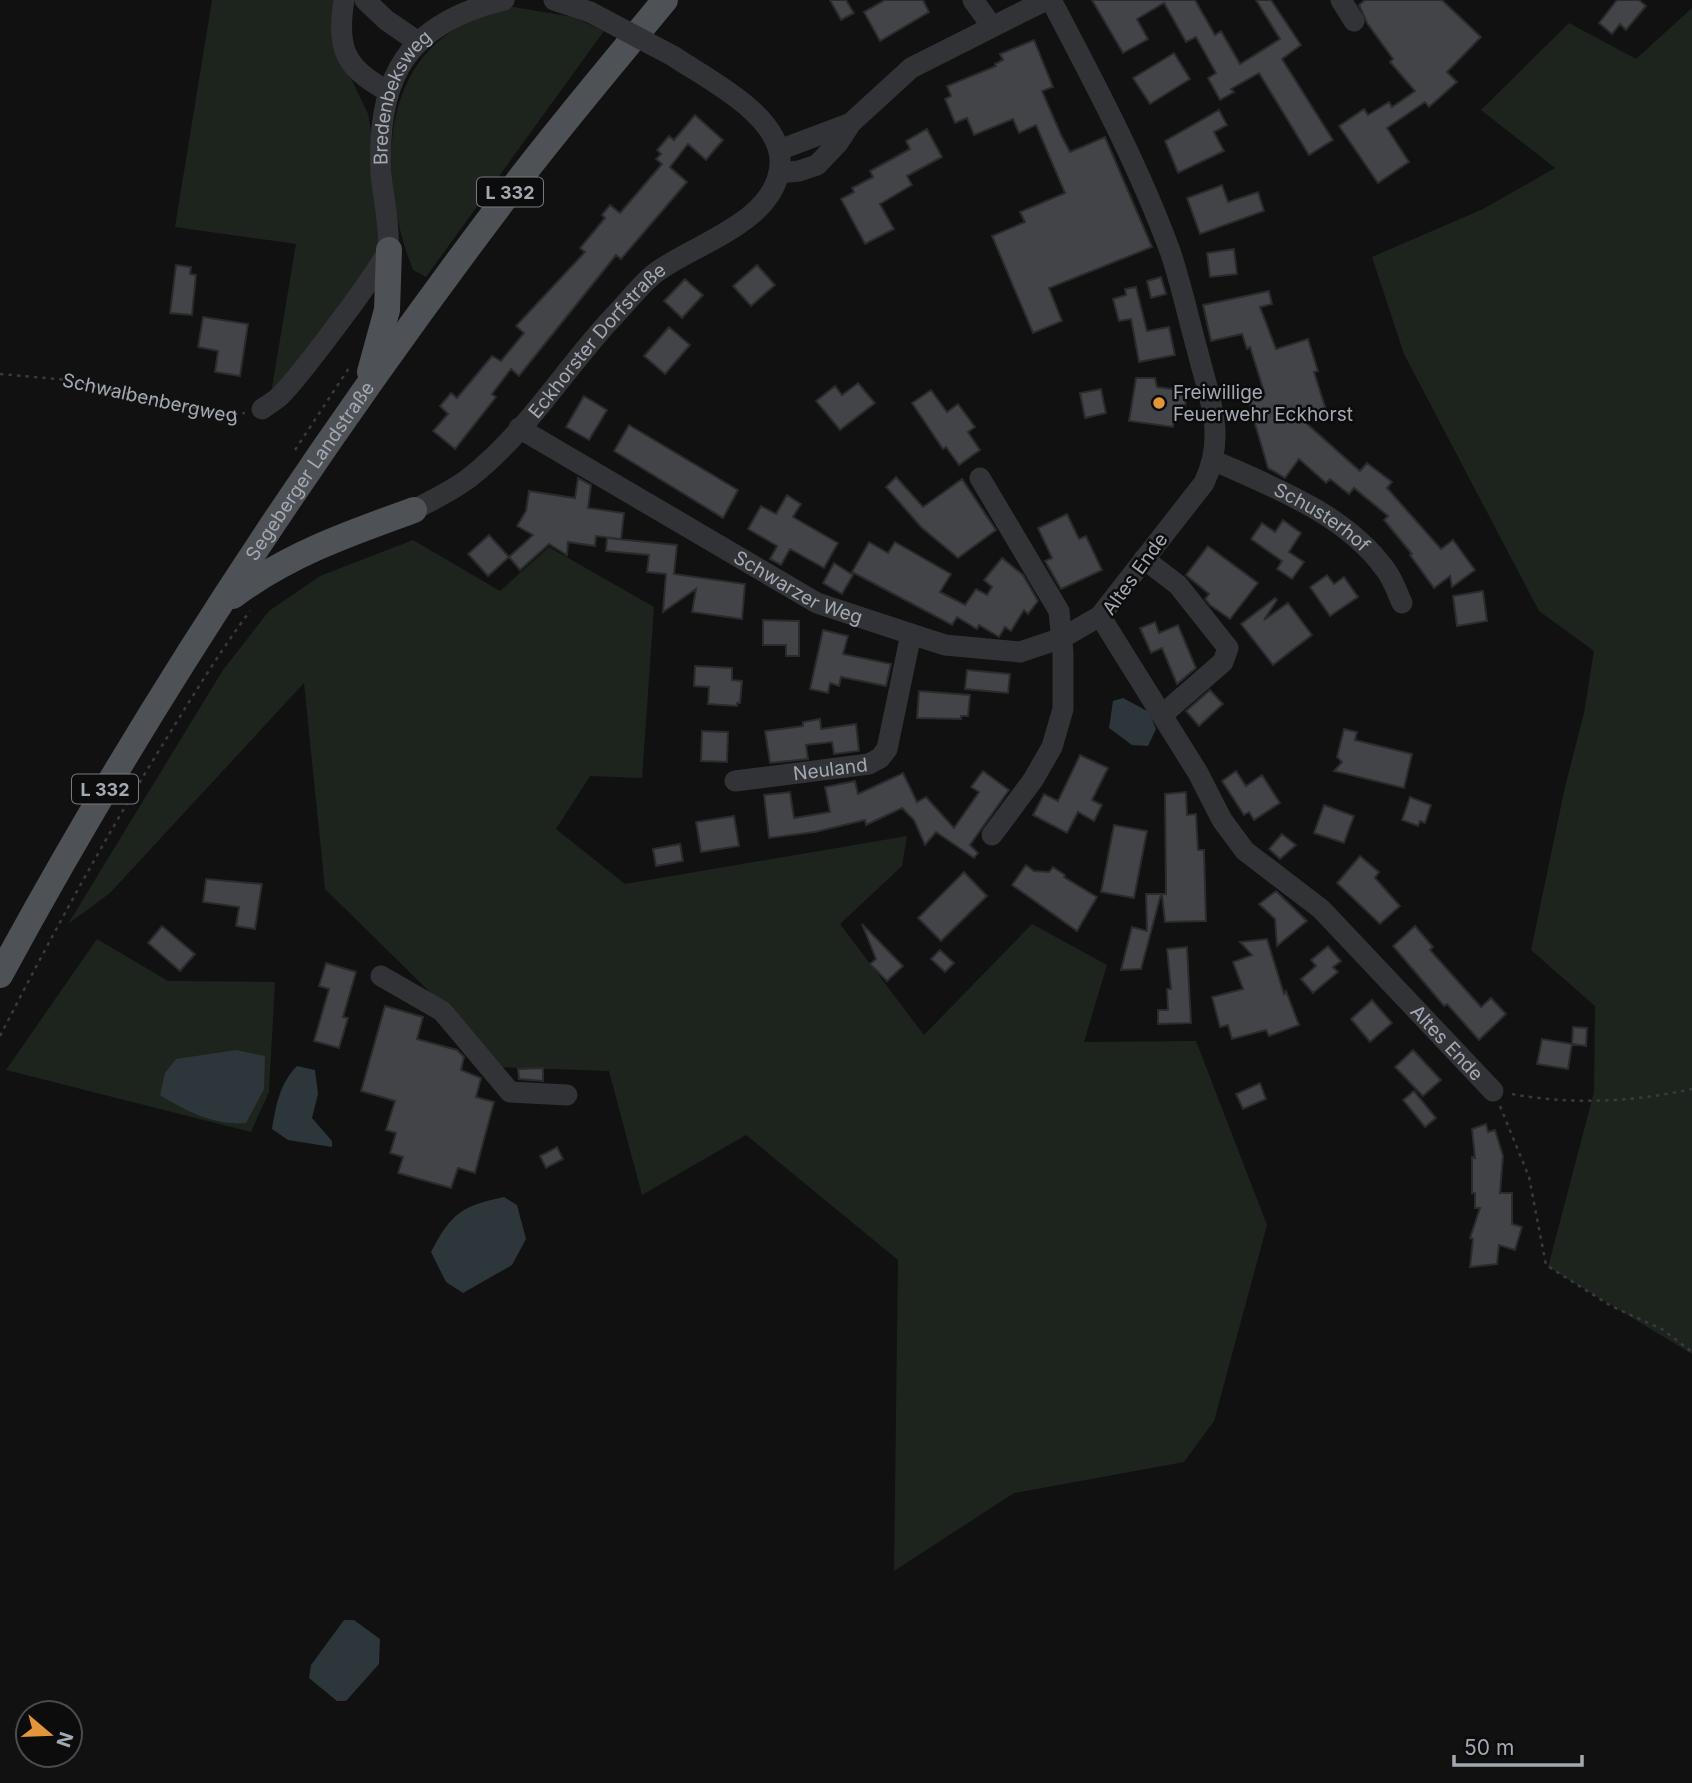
<svg xmlns="http://www.w3.org/2000/svg" width="1692" height="1783" viewBox="0 0 1692 1783" font-family="Inter,sans-serif">
  <style>
    .green { fill: #1d241e }
    .water { fill: #2d363b }
    .building { fill: #424448; stroke: #2b2b2e; stroke-width: 2 }
    .lines { fill: none; stroke-linecap: round; stroke-linejoin: round }
    .path { stroke: #383a3e; stroke-width: 2.5; stroke-dasharray: 3.5 5; stroke-linecap: butt }
    .minor { stroke: #323337; stroke-width: 21 }
    .major { stroke: #4e5155; stroke-width: 26 }
    .minor-bridge { stroke: #323337; stroke-width: 21 }
    .poi-dot { fill: #e39638; stroke: #0c0c0d; stroke-width: 2.5 }
    .labels { text-anchor: middle; dominant-baseline: central; stroke-width: 5; stroke-linejoin: round; paint-order: stroke }
    .shield { fill: #0c0c0d; stroke: #767a80; stroke-width: 2 }
    .shield-label { font-size: 18px; font-weight: bold; fill: #a3a9b2 }
    .street-label { font-size: 19px; fill: #a3a9b2; stroke: #0c0c0d }
    .poi-label { font-size: 19px; fill: #a3a9b2; stroke: #0c0c0d; text-anchor: start }
  </style>
  <rect width="100%" height="100%" fill="#111112"/>
  <path class="green" d="M212,0H333L337,49L368,114L375,152L378,249L359,283L270,399L296,244L175,227Z
    M513,7L573,17L604,31L426,277L413,270C380,187 374,62 473,20C486,15 500,12 513,7Z
    M1692,8V1354L1548,1267L1594,1092L1595,1006L1531,950L1565,787L1584,713L1594,651L1539,611L1404,354L1372,257L1483,209L1555,168L1481,110L1569,23L1636,59Z
    M413,540L500,591L549,547L654,607L642,778L590,776L556,829L625,884L907,836L902,866L840,924L924,1035L1032,924L1107,965L1084,1042L1196,1041L1267,1225L1214,1421L1184,1462L1014,1493L894,1571L898,1260L746,1135L642,1195L609,1071L496,1067L437,999L325,889L304,683L110,893L68,924L223,670L269,611L320,576Z
    M97,939L168,981L275,982L269,1092L251,1132L6,1070Z"/>
  <path class="water" d="M1123,698L1149,712L1156,729L1148,746L1132,745L1109,728L1113,701Z
    M236,1050L265,1056L264,1089L246,1123C216,1126 185,1111 160,1095L165,1073L176,1059Z
    M297,1066L315,1070L318,1094L312,1118L332,1141V1147L288,1140L272,1129C276,1105 280,1083 297,1066Z
    M504,1197L517,1205L526,1239L512,1265L463,1293L446,1282L431,1252C452,1212 462,1206 504,1197Z
    M344,1620H354L380,1639L379,1664L346,1701H337L309,1678L311,1665Z"/>
  <path class="building" d="M830,0H846L854,13L841,20Z
    M885,0H923L929,12L880,41L864,12Z
    M1092,0H1195L1215,35L1221,31L1240,64L1280,39L1256,0H1271L1301,45L1282,59L1333,140L1309,155L1259,73L1231,89L1234,92L1220,100L1208,78L1216,73L1196,37L1186,42L1164,3L1137,19L1148,39L1123,53Z
    M1365,0H1442L1481,37L1447,72L1457,82L1429,107L1425,102L1387,128L1409,162L1378,183L1339,126L1364,109L1368,115L1389,102L1392,107L1415,91L1390,62L1393,59L1367,23L1359,5Z
    M1617,0H1639L1646,6L1626,30L1620,24L1612,34L1599,23Z
    M1034,40L1053,87L1042,91L1061,135L1070,152L1105,137L1152,247L1049,288L1062,321L1033,333L992,236L1025,222L1020,212L1065,193L1036,125L1019,133L1013,119L974,135L967,118L955,123L945,99L951,96L947,86L996,66L995,64L1003,60L1000,54Z
    M1174,53L1190,79L1150,104L1133,78Z
    M1219,110L1227,125L1214,132L1224,151L1178,173L1165,141Z
    M695,115L723,140L706,160L688,144L670,167L687,182L621,259L616,255L519,376L511,369L492,394L496,397L455,449L433,431L448,414L440,406L451,393L457,398L492,356L501,361L524,333L516,326L585,252L580,248L605,218L602,215L610,205L620,213L662,164L656,159L661,154L657,150L669,136L674,140Z
    M927,129L942,157L907,176L912,185L880,204L894,229L865,244L841,199L854,192L852,188L873,177L870,171L910,149L906,141Z
    M1222,185L1228,202L1258,192L1264,211L1200,234L1187,198Z
    M1234,249L1237,274L1210,277L1207,253Z
    M176,265L191,267L190,274L196,275L192,315L170,313Z
    M757,265L775,285L751,306L733,286Z
    M1161,277L1166,294L1151,298L1147,281Z
    M685,279L703,295L682,318L664,301Z
    M1136,287L1147,331L1169,327L1175,355L1139,362L1131,319L1119,321L1113,299L1126,295L1125,289Z
    M1269,291L1272,304L1260,307L1276,349L1308,339L1318,371L1314,372L1327,413L1306,423L1360,471L1367,463L1392,482L1387,488L1441,549L1453,540L1475,570L1452,587L1450,576L1434,588L1410,555L1412,554L1384,520L1388,516L1354,488L1349,494L1330,479L1326,483L1299,459L1285,478L1268,468L1248,400L1265,395L1250,347L1247,349L1242,334L1211,341L1203,305Z
    M203,317L248,324L240,376L215,372L218,351L198,347Z
    M669,327L690,345L665,374L644,356Z
    M1136,378H1155L1157,387L1187,391L1184,415L1175,414L1173,427L1129,421Z
    M858,383L875,403L840,430L816,401L835,386L842,395Z
    M1101,389L1106,413L1085,418L1080,393Z
    M931,390L947,412L958,404L975,427L968,432L980,450L959,465L946,447L943,449L912,403Z
    M584,396L607,410L589,440L566,427Z
    M629,425L738,490L723,518L614,451Z
    M896,477L923,507L962,479L996,530L958,558L921,527L886,487Z
    M578,478L591,485L588,508L624,513L621,539L596,536L595,546L568,542L567,555L549,544L520,570L509,557L533,535L517,526L526,511L529,491L575,498Z
    M787,495L801,504L793,517L838,543L824,568L790,549L781,565L770,559L777,546L748,529L761,506L776,514Z
    M1067,514L1079,539L1086,536L1102,570L1061,589L1045,561L1052,558L1038,528Z
    M1283,520L1301,533L1289,552L1304,562L1292,579L1277,569L1282,561L1251,539L1262,523L1275,532Z
    M489,535L509,557L488,576L468,554Z
    M607,538L677,545L674,574L745,584L742,619L692,612L696,589L663,612L666,574L647,572L649,555L606,551Z
    M869,542L888,553L895,542L951,574L940,592L965,605L976,589L987,595L992,587L984,580L1002,558L1023,575L1038,601L1028,614L1024,610L1011,631L1005,627L999,637L979,625L977,629L957,617L952,625L852,572Z
    M1208,546L1258,583L1230,619L1210,605L1205,599L1209,594L1186,575Z
    M834,563L853,575L842,594L823,583Z
    M1327,575L1334,584L1344,577L1358,597L1330,616L1310,587Z
    M1483,591L1487,621L1457,626L1453,596Z
    M1275,598L1277,600L1264,620L1288,603L1312,635L1273,665L1241,624Z
    M763,620L799,621V656H786V645H763Z
    M1155,622L1159,633L1178,625L1196,668L1177,684L1162,648L1151,653L1140,628Z
    M823,630L848,636L843,654L891,664L886,686L841,677L839,686L830,683L828,693L810,689Z
    M695,666L732,668V680L742,681L740,703H737V706L708,704L709,687L694,686Z
    M967,670L1010,674L1008,693L965,689Z
    M1210,690L1223,704L1199,726L1186,711Z
    M919,691L970,695L968,716H961V719L917,718Z
    M820,719L821,729L856,724L859,751L834,754L832,742L806,745L808,759L770,763L765,731L803,726V722Z
    M1344,729L1357,732L1355,740L1412,754L1404,788L1334,771L1342,762L1337,757Z
    M702,731L728,732L727,762L701,761Z
    M1080,755L1108,768L1092,800L1102,805L1094,821L1078,812L1067,833L1033,815L1044,794L1058,801Z
    M983,771L1009,790L970,845L978,853L974,858L936,832L925,845L914,820L902,808L866,825L865,820L815,832L769,838L764,795L790,792L794,818L830,812L825,787L855,781L858,794L903,773L917,802L926,797L954,828L979,792L971,787Z
    M1236,771L1246,786L1262,775L1280,803L1254,820L1249,812L1244,815L1222,781Z
    M1186,792L1187,815L1196,814L1198,850H1204L1206,921L1165,922L1162,894H1166L1165,794Z
    M1410,797L1431,805L1425,823L1420,821L1418,826L1402,820Z
    M1324,805L1354,816L1344,843L1314,833Z
    M734,816L739,846L701,852L696,822Z
    M1114,825L1147,831L1134,898L1101,892Z
    M1282,834L1296,845L1280,859L1269,849Z
    M680,844L683,861L656,866L653,849Z
    M1360,856L1379,872L1375,878L1400,906L1380,924L1337,883Z
    M1026,865L1034,871L1049,872L1053,867L1065,875L1064,877L1097,897L1077,931L1012,885Z
    M964,872L987,896L941,941L918,918Z
    M206,879L262,884L255,929L236,926L239,907L203,902Z
    M1276,891L1307,921L1277,946L1275,919L1259,904Z
    M1146,894H1161L1141,969L1121,970L1132,927L1147,931Z
    M862,924L903,966L887,981L870,964L876,959Z
    M162,926L195,954L180,971L148,943Z
    M1415,926L1433,947L1430,950L1481,1007L1491,998L1506,1014L1479,1040L1447,1004L1444,1006L1393,946Z
    M1267,939L1284,994L1286,991L1299,1025L1269,1036L1266,1030L1232,1039L1228,1025L1220,1027L1212,997L1243,989L1233,962L1252,955L1240,942Z
    M1328,946L1341,961L1333,967L1338,972L1313,993L1301,979L1316,966L1311,960Z
    M1187,947L1191,1023L1158,1024V1010H1168L1167,989H1171L1167,949Z
    M940,950L954,963L945,972L931,959Z
    M326,963L356,972L343,1017L348,1018L339,1048L314,1041L329,989L319,986Z
    M1372,1000L1392,1023L1370,1042L1351,1019Z
    M385,1006L423,1017L417,1039L457,1050L464,1057L461,1070L481,1078L476,1097L494,1102L475,1173L458,1168L451,1188L398,1173L403,1157L390,1153L396,1133L386,1130L395,1101L361,1091Z
    M1573,1027L1587,1028L1586,1046L1572,1044Z
    M1542,1039L1572,1044L1568,1069L1537,1064Z
    M1413,1050L1441,1080L1423,1096L1395,1067Z
    M543,1068V1081L519,1079L518,1069Z
    M1260,1083L1266,1099L1243,1109L1236,1094Z
    M1414,1091L1436,1118L1425,1127L1403,1100Z
    M1486,1124L1488,1132L1495,1130L1503,1156L1500,1193H1512V1224L1522,1227L1515,1250L1499,1245L1497,1264L1470,1267L1473,1239L1470,1238L1480,1208H1475V1193H1472V1157L1475,1158L1472,1129Z
    M557,1147L563,1159L546,1168L540,1156Z"/>
  <g class="lines">
    <g class="path">
      <path id="s1" d="M0,374L67,380L227,415L245,413"/>
      <path d="M295,450L349,368"/>
      <path d="M0,1036C51,937 104,839 163,744C191,699 218,654 250,611"/>
      <path d="M1512,1094C1571,1105 1634,1102 1692,1089"/>
      <path d="M1500,1106L1529,1177L1546,1265L1611,1306L1662,1329L1692,1352"/>
    </g>
    <g class="minor">
      <path d="M344,0C336,48 345,69 388,91"/>
      <path d="M365,0L386,20L418,42"/>
      <path d="M554,0L590,12"/>
      <path d="M973,0L991,25"/>
      <path id="s2" d="M1051,0C1094,82 1138,164 1170,251C1181,283 1188,317 1197,349C1209,398 1227,435 1204,483L1100,616L1198,773L1222,820L1245,851L1321,909L1493,1091"/>
      <path d="M1341,0L1354,21"/>
      <path d="M779,150L851,123"/>
      <path d="M779,173L799,171L817,165L838,143L851,123L911,68L1046,0"/>
      <path id="s3" d="M262,409C269,404 277,400 283,393C299,376 387,263 388,248C390,224 383,197 381,174C376,76 408,23 504,0"/>
      <path id="s4" d="M519,428L817,603L911,634L945,645L1020,652L1062,638L1100,616"/>
      <path id="s5" d="M1215,461C1275,488 1345,514 1385,569C1393,579 1397,592 1402,603"/>
      <path d="M980,478L1059,611L1063,653V709L1052,747L1033,780L992,835"/>
      <path id="s6" d="M414,510C432,500 452,491 469,478C526,434 565,368 614,316C628,302 642,282 658,271C697,243 777,221 780,164C783,116 707,79 673,56"/>
      <path d="M1144,559L1178,585L1228,648L1223,662L1162,715"/>
      <path id="s7" d="M735,781L869,764L880,758L887,749L911,634"/>
      <path d="M381,976L442,1011L510,1092L567,1095"/>
    </g>
    <g class="major">
      <path d="M370,372L387,310L389,250"/>
      <path d="M233,596C287,555 350,533 414,510"/>
      <path id="s8" d="M0,975C150,698 325,435 515,185C563,122 615,61 665,0"/>
    </g>
    <path class="minor-bridge" d="M590,12L673,56"/>
  </g>
  <circle class="poi-dot" cx="1159" cy="403" r="7"/>
  <g class="labels">
    <g class="shield">
      <rect x="477" y="177.5" width="66" height="29" rx="5"/>
      <rect x="72" y="774.5" width="66" height="29" rx="5"/>
    </g>
    <g class="shield-label">
      <text x="510" y="192">L 332</text>
      <text x="105" y="789">L 332</text>
    </g>
    <g class="street-label">
      <text stroke="none"><textPath href="#s3" startOffset="362">Bredenbeksweg</textPath></text>
      <text stroke="none"><textPath href="#s6" startOffset="252">Eckhorster Dorfstraße</textPath></text>
      <text stroke="none"><textPath href="#s1" startOffset="152">Schwalbenbergweg</textPath></text>
      <text stroke="none"><textPath href="#s8" startOffset="592">Segeberger Landstraße</textPath></text>
      <text stroke="none"><textPath href="#s5" startOffset="121">Schusterhof</textPath></text>
      <text transform="translate(1135 574) rotate(-54)">Altes Ende</text>
      <text stroke="none"><textPath href="#s4" startOffset="322">Schwarzer Weg</textPath></text>
      <text stroke="none"><textPath href="#s7" startOffset="96">Neuland</textPath></text>
      <text stroke="none"><textPath href="#s2" startOffset="1242">Altes Ende</textPath></text>
    </g>
    <g class="poi-label">
      <text x="1173" y="392">Freiwillige<tspan x="1173" dy="22">Feuerwehr Eckhorst</tspan></text>
    </g>
  </g>
  <g transform="translate(49 1734) rotate(109)"><circle r="33" fill="#0c0c0d" stroke="#484b4f" stroke-width="2"/>
  <path d="M0-5L12 26L0 18L-12 26Z" fill="#e39638"/>
  <text y="-10" font-size="19" font-weight="bold" text-anchor="middle" fill="#a3a9b2">N</text>
  </g>
  <path d="M1454 1755v10h128v-10" fill="none" stroke="#a3a9b2" stroke-width="3.5"/>
  <text x="1464" y="1755" font-size="21" fill="#a3a9b2" stroke="#0c0c0d" stroke-width="5" paint-order="stroke">50 m</text>
</svg>
